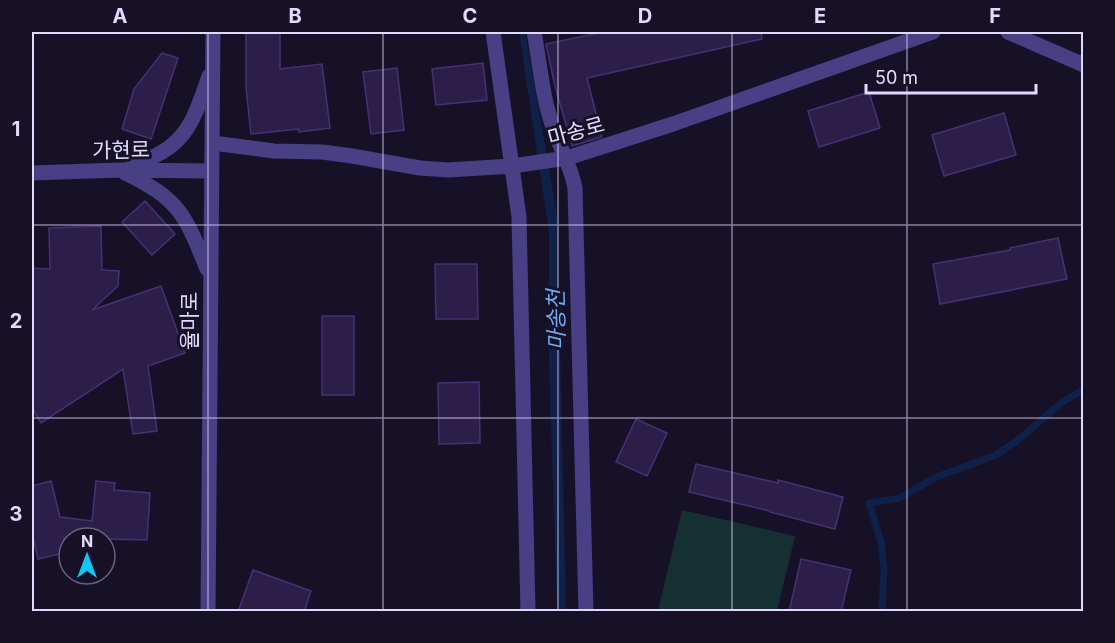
<svg xmlns="http://www.w3.org/2000/svg" width="1115" height="643" viewBox="0 0 1115 643" font-family="Inter,'Noto Sans KR',sans-serif">
  <style>
    .green { fill: #153032 }
    .water { fill: #0f2049 }
    .lines { fill: none; stroke-linecap: round; stroke-linejoin: round }
    .stream { stroke: #0f2049; stroke-width: 7 }
    .building { fill: #2b1e48; stroke: #453273; stroke-width: 1.5 }
    .minor { stroke: #483f84; stroke-width: 15 }
    .grid { fill: none; stroke: #e1dafd; stroke-width: 1.5; stroke-opacity: 0.55 }
    .labels { text-anchor: middle; dominant-baseline: central; stroke-width: 6; stroke-linejoin: round; paint-order: stroke }
    .street-label { font-size: 21px; fill: #e1dafd; stroke: #171128 }
    .water-label { font-size: 22px; font-style: italic; fill: #6eabf8; stroke: #171128 }
    .neatline { fill: none; stroke: #e1dafd; stroke-width: 2 }
    .grid-label { font-size: 20px; text-anchor: middle; font-weight: bold; fill: #e1dafd }
  </style>
  <rect width="100%" height="100%" fill="#171128"/>
  <path class="green" d="M682,510L795,536L777,611H658Z"/>
  <path class="water" d="M519,32H525L557,214L566,611H557L549,362V232Z"/>
  <g class="lines">
    <path class="stream" d="M882,612L884,569L881,542L869,503L900,498L936,477L994,456L1014,443L1064,401L1084,389"/>
  </g>
  <path class="building" d="M246,32H280V69L322,64L330,128L299,132L298,129L251,134L246,88Z
    M603,32H761L762,39L587,78L602,137L572,146L555,86L546,44Z
    M162,53L178,58L151,139L122,129L134,89Z
    M483,63L487,100L436,105L432,69Z
    M397,68L404,130L371,134L363,72Z
    M869,92L880,128L819,147L808,111Z
    M1004,113L1016,155L944,176L932,135Z
    M145,201L175,234L152,255L122,222Z
    M101,226L102,270L119,271L118,286L92,310L161,286L185,353L148,366L157,431L133,434L123,369L41,423L32,408V268L50,269L49,228Z
    M1058,238L1067,279L940,304L933,264L1010,250V248Z
    M435,264H477L478,319H436Z
    M322,316H354V395H322Z
    M479,382L480,443L439,444L438,383Z
    M636,419L667,433L647,476L616,462Z
    M696,464L778,483V480L843,497L835,529L770,512V511L689,492Z
    M51,481L60,517L92,521L96,481L115,483L114,490L150,493L147,540L64,538L68,552L38,559L32,532V486Z
    M801,559L851,570L841,612H789Z
    M253,570L311,591L304,612H238Z"/>
  <g class="lines">
    <path class="minor" d="M493,32L519,217L528,612
      M534,32C540,63 542,97 553,127C560,148 571,166 575,188L586,612
      M1008,32L1084,65
      M213,143L274,151L322,152L352,156L420,168L448,170L512,166L567,158L673,124L933,32
      M131,166C185,147 191,128 209,76
      M32,173L119,170L211,171
      M125,173C179,199 185,214 207,269
      M208,612L213,32"/>
  </g>
  <path class="grid" d="M208,32V612M383,32V612M558,32V612M732,32V612M907,32V612M32,225H1084M32,418H1084"/>
  <g class="labels">
    <g class="street-label">
      <text transform="translate(576 131) rotate(-15)">마송로</text>
      <text transform="translate(121 150) rotate(-1)">가현로</text>
      <text transform="translate(189 321) rotate(-90)">율마로</text>
    </g>
    <g class="water-label">
      <text transform="translate(556 320) rotate(-91)">마송천</text>
    </g>
  </g>
  <rect width="1115" height="643" fill="none" stroke="#171128" stroke-width="66"/>
  <g transform="translate(87 556)"><circle r="28" fill="#171128" stroke="#68617d" stroke-width="1.5"/>
  <path d="M0-4.5L10 22L0 15L-10 22Z" fill="#10c7f3"/>
  <text y="-9" font-size="16" font-weight="bold" text-anchor="middle" fill="#e1dafd">N</text>
  </g>
  <path d="M866 84v9h170v-9" fill="none" stroke="#e1dafd" stroke-width="3"/>
  <text x="875" y="84" font-size="18" fill="#e1dafd" stroke="#171128" stroke-width="4.5" paint-order="stroke">50 m</text>
  <rect x="33" y="33" width="1049" height="577" class="neatline"/>
  <g class="grid-label">
    <text x="120" y="23">A</text>
    <text x="295" y="23">B</text>
    <text x="470" y="23">C</text>
    <text x="645" y="23">D</text>
    <text x="820" y="23">E</text>
    <text x="995" y="23">F</text>
    <text x="16" y="136">1</text>
    <text x="16" y="328">2</text>
    <text x="16" y="521">3</text>
  </g>
</svg>
